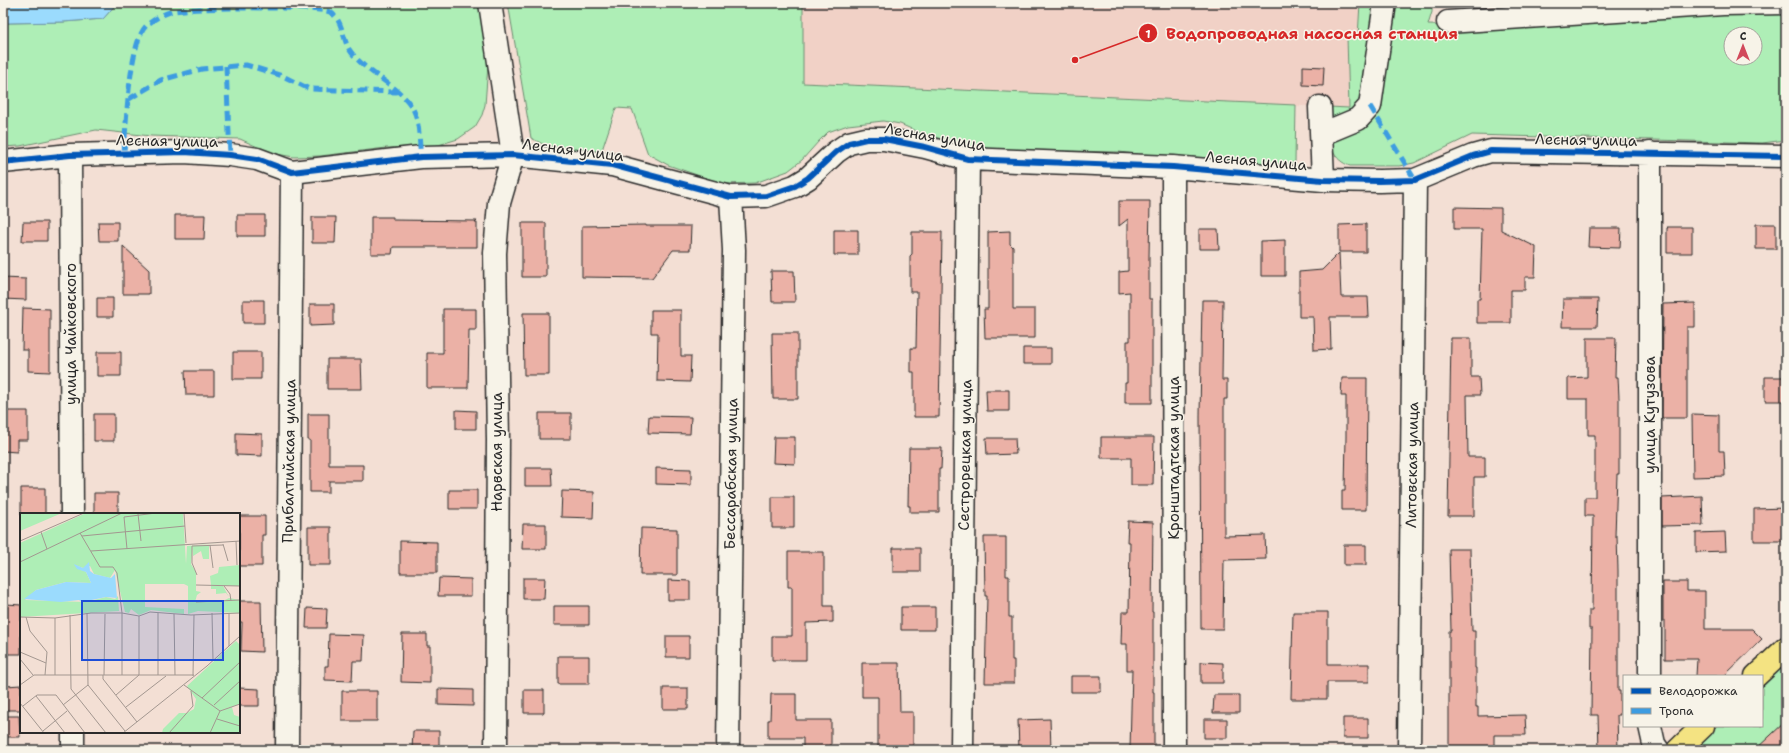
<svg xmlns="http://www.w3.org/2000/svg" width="1789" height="753" viewBox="0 0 1789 753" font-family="'Shantell Sans',sans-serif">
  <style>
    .built { fill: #f1d1c6 }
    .green { fill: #aeeeb6; stroke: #6c8c70; fill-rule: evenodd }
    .water { fill: #9bdbfd; stroke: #6e95a9 }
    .building { fill: #ebb1a6; stroke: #2b2b2b }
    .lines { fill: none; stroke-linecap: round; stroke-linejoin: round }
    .minor-casing { stroke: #2b2b2b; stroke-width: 25 }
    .major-casing { stroke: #2b2b2b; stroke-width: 25 }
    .minor { stroke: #f7f3e8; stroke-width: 22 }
    .major { stroke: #f4e382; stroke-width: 22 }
    .quiet { stroke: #3d9ce1; stroke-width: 5; stroke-dasharray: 10 5; stroke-linecap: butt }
    .cycleway-casing { stroke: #f7f3e8; stroke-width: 8 }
    .cycleway { stroke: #0057b8; stroke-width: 6 }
    .labels { text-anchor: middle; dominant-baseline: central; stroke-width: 3; stroke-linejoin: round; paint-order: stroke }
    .street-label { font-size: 15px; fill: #2b2b2b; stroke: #f7f3e8 }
    .inset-road { fill: none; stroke: #a39790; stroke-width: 1 }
    .view { fill: #1d4ed8; fill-opacity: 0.15; stroke: #1d4ed8; stroke-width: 2 }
    .inset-edge { fill: none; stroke: #2b2b2b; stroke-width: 2 }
    .leader { fill: none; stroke: #d62828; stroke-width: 1.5 }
    .callout-dot { fill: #d62828; stroke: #f7f3e8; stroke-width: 1.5 }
    .mark-label { font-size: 12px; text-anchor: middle; font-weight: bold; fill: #fff }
    .callout-label { font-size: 16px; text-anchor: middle; font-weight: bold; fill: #d62828; stroke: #f7f3e8; stroke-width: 3; stroke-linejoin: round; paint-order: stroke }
  </style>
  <rect width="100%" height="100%" fill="#f3dfd4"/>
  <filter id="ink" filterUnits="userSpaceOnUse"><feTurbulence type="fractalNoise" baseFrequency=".025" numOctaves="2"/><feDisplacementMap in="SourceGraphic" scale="8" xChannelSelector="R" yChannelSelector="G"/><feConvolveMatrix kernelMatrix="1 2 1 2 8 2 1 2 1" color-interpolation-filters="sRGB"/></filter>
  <g filter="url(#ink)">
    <path class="built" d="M803,3H1360L1358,37L1347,38L1349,108L803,83Z"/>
    <path class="green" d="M117,3H480L489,51L485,105L482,115L475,127L458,139L435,146L386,148L320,156L294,157L271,153L240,139L151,136L96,130L20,146L3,147V22L8,23L63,22L103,19Z
      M508,3H803V83L1296,105L1295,162L1289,165L1189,160L1119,152L963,149L932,138L900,124L883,121L848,125L828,132L819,141L802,160L788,171L755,183L723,184L668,165L648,154L632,109L616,108L601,153L554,150L531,138Z
      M1360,3H1432V12L1428,25L1461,26L1786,3V140L1762,143L1472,135L1414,163L1399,166H1350C1342,163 1336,158 1333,151L1329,107L1349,108L1347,37H1358ZM1731,34H1755V58H1731Z
      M1786,663V750H1691L1717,726H1762V685Z"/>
    <path class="water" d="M3,3H117L103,19L63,22L8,23L3,22Z"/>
    <path class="building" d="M1303,66L1324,67L1323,86L1303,85Z
      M1119,201H1150L1149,257V299H1152V403H1125V383H1127V341H1130V292L1119,293V272L1128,271V219L1119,226Z
      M1454,207L1501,208V230L1536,247L1535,277H1525V290H1511V323H1477V299H1480L1482,229H1454Z
      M175,215H205L204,239H175Z
      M237,215H265V236H237Z
      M312,217H336L335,243H312Z
      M371,217H393V220L477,221L475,223H477V247H393L392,254H371Z
      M23,222H47V241H22Z
      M98,222H118V241H99Z
      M522,223H546V277H522Z
      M1366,224V252H1339V225Z
      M1756,224H1776V249H1756Z
      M646,225V226H691L690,250H673L652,278L582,277V226Z
      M1667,227H1692V253H1667V228H1668Z
      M1589,228H1621L1620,248L1588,247Z
      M1199,229H1218L1219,249H1199Z
      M834,230H858V255H834Z
      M1010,231V244L1013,247V309H1035V338H985L984,309H988V232Z
      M912,232H942L939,417H914V372H911V348H916L917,292H910V256L912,254Z
      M1285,240V276H1261V241Z
      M123,246L149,270V294H123Z
      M1339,253L1341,297H1368L1369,317H1330L1331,349L1314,350L1313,317H1299V272L1322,270Z
      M771,271H794L795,302H772Z
      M3,278L26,279V300L3,299Z
      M97,298H113V317H97Z
      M1563,299H1598L1597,327H1562Z
      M243,300H264V323H243Z
      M1202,300H1223L1222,380H1227V399H1224V536L1265,535L1266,559L1224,560L1223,629H1201L1200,416Z
      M1695,303V327H1687V418H1662L1663,304Z
      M310,304H334V325L310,326Z
      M23,308L50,309V372L28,371V350H22Z
      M443,309H476V330H469L468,388H427V353H443Z
      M651,310H681V356H691L690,382L657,381L658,333H651Z
      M523,313H549V375H524Z
      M772,333H798V399H773Z
      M1451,338H1471V377H1479L1480,395H1467L1468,457H1485V477H1474V516H1448Z
      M1587,338H1616L1615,377H1618L1619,398V474H1617L1615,536H1617L1618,570V691H1620V715H1617L1618,750H1599L1598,715H1591L1592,629H1589V610H1592L1593,516H1585V497H1595V435H1588V399H1568V378L1587,377Z
      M1023,348H1051V364H1023Z
      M97,352H121V376H97Z
      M233,352H261V379H233Z
      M327,359H361L362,389H327Z
      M185,371H214V395H186Z
      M1765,377H1786V401H1765Z
      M1342,378H1367L1366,510H1342V490H1345L1346,437V396H1341Z
      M986,390H1009V411H987Z
      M456,410L476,411V429H456Z
      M3,411H28V440H17V452L3,451Z
      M539,413H571V439H539Z
      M94,414H114V441H94Z
      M308,414H329V465H363V481H329V492H310V440H308Z
      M1692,414L1719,415V451H1724L1725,476L1693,477Z
      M649,416L691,417L690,434L648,433Z
      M236,433L262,434V456L236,455Z
      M774,437H795V464L773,463Z
      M1101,437H1154L1153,485H1131V458H1101Z
      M986,438H1015L1016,454L987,455Z
      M909,448H942L941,469H939V512H910V506H908Z
      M525,468H551L552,486H525Z
      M656,468L691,469V485L656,484Z
      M21,488H45V514H21Z
      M449,490H477V509H449Z
      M562,491L594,492L593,518L561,517Z
      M94,493H118V514H94Z
      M1702,496L1703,525L1662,526V498Z
      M772,497H794V528H772Z
      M1786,508V541H1754V509Z
      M239,516H265V535H262V566H239Z
      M1128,521L1153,522L1152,612H1153V692H1154V750H1130L1132,670H1127V644H1121L1122,612H1129L1130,542H1127Z
      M523,524H546V549H522Z
      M308,527H331V565H308Z
      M641,528L677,529V575H640Z
      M1725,532L1726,551L1696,552V533Z
      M984,537H1006V576H1009V617H1012V660H1014V683H985L987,596H985Z
      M400,541L437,542V573H400Z
      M1344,545H1366V565H1344Z
      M893,548H920V572H893Z
      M1449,549H1470L1472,631H1475V668H1476V707H1478V716L1525,715L1526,735H1494V750H1449V631H1451Z
      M788,552H824V606H833V622L806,623V660H772V636H792V587H788Z
      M439,578L471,579V596H438Z
      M523,578H545L544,599H523Z
      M668,580L690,581V600H668Z
      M1663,582H1687V591H1705V629H1752L1762,639L1724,676H1696L1697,659H1665V621H1663Z
      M239,601H261L262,652L241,651L242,622H239Z
      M6,604L21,605V654H5Z
      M554,606H589V625H554Z
      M901,607H935V630H901Z
      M307,608L327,609L326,628H306Z
      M1293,612H1328V664H1369V682H1327V699H1291Z
      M329,634L364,635L363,661H353L352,681L325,680V666H328Z
      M402,634H427V646H430V683L401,682Z
      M666,636H689V657H666Z
      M558,656H589V684H558Z
      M1201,662L1223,663V683H1201Z
      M862,663H899L900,712H913V749H878V697H862Z
      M1071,676H1101V692H1071Z
      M21,685V710H6V686Z
      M239,688L259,689V706H239Z
      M663,688H688V709H663Z
      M438,689L473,690V706L438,705Z
      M524,690H544V713H524Z
      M342,691H377V721H342Z
      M771,694H796V720H831V750H803V738H768V720H770Z
      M1214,695H1239V713H1213Z
      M3,716H19L20,737H3Z
      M1343,718H1368V738H1343Z
      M1050,719L1051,750H1019L1018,720Z
      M1204,719H1227V738H1204Z
      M1786,721V750H1755Z
      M413,731H439V750H412Z"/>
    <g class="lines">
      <defs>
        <path id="minor" d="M490,3L513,155L499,203L495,253L498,440L496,750
          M1448,22L1723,4L1786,3
          M1320,107L1323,180
          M1322,134L1358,119L1370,106L1385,3
          M1650,153V676
          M70,155L72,514
          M3,162L70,155L184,152L230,155L257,159L292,172L421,157L513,155L612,165L731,197L766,196L795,186L808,178L836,152L849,143L866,139H884L925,147L968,159L1173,167L1323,180L1379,181L1415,180L1473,156L1491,151L1786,156
          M1173,167L1174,750
          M1650,726L1654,744L1658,750
          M73,732V750
          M287,750L292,172
          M728,750L734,250L731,197
          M962,750L968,159
          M1409,750L1415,180"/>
        <path id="major" d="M1756,676L1786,648
          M1678,750L1703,726"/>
      </defs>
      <use href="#minor" class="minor-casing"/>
      <use href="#major" class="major-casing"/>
      <use href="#minor" class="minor"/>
      <use href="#major" class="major"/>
      <path class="quiet" d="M226,66L230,155
        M129,99L161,80L202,69L246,65L283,76L309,89L397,92
        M1370,106L1415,180
        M124,153C126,127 129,43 146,26C151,21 163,14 170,12C184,7 318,6 330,12C343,20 342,37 349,49C365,74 399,84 413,109C420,122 419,142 421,157"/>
      <defs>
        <path id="cycleway" d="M3,162L70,155L184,152L230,155L257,159L292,172L421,157L513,155L612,165L731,197L766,196L795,186L808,178L836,152L849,143L866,139H884L925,147L968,159L1173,167L1323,180L1379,181L1415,180L1473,156L1491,151L1786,156"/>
      </defs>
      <use href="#cycleway" class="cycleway-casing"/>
      <use href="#cycleway" class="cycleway"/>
    </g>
  </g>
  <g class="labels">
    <g class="street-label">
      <text transform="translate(935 137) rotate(10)">Лесная улица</text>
      <text transform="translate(1586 140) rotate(1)">Лесная улица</text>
      <text transform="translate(167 141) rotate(1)">Лесная улица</text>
      <text transform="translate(573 150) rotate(7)">Лесная улица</text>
      <text transform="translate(1256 161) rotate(5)">Лесная улица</text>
      <text transform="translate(71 334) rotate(-90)">улица Чайковского</text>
      <text transform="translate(1650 415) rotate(-90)">улица Кутузова</text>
      <text transform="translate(497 452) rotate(-90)">Нарвская улица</text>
      <text transform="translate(965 455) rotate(-89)">Сестрорецкая улица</text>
      <text transform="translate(1174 458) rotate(-90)">Кронштадтская улица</text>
      <text transform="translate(289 461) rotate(-89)">Прибалтийская улица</text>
      <text transform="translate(1412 465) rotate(-89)">Литовская улица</text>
      <text transform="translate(731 474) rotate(-89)">Бессарабская улица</text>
    </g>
  </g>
  <g transform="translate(20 513)">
    <rect width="220" height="220" fill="#f3dfd4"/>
    <path d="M0,0H42L0,18ZM66,0H163L166,51L167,33L202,30L173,33L171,51L176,59V78L181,79L177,82L175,89L205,87L209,85L220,87V100L178,98L168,101V73L164,71H125V94L164,96V101L131,97L119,102L111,96L109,100L105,99L95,57L90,65L74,61L70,53L63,55L55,52L66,59L71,70L46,69L16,77L5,87L66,89L86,84L95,86L98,83L99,98L0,104V30ZM189,32V46H183L181,38L173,43V33ZM220,52V73L191,72L190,63L198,60L199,54ZM191,73H203L209,84L206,80L196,81V76H191ZM216,128L220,132V191L201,197L212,194L214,202L220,204V220H142L143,216L159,200H167L174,196L176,186L167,173Z" fill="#aeeeb6"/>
    <path d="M69,49L70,58L74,61L91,65L95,61L97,85L86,84L62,89L59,87L41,89L4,86L16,77L46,69L71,70L66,59L57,56L55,53L54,51L63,55Z" fill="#9bdbfd"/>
    <path class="inset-road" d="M164,0L166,30M118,1L121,28M21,19L27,36M60,20L80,54H93L97,60L102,100V162M62,23L165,13M0,28L64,0M216,28L217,52M203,31L208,48M190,32L193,55M107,36L104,4L136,0M71,38L220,28M0,49L102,0M177,62L172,50V33L203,32M176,72L220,73M204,73L210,81L211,88M176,89L220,87M67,100L68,172L105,218M192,100L193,147M154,101L155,162M50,102L51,176L86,220M0,104L35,105L71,100H102L119,103L130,99L171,102L220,100M6,104L10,118L27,139L25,162M35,105V162M209,133V100M0,139L26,150M0,146L13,162M83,162V166L117,209M84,162L85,101M138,162V100M173,163L174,102M0,172L14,162H174M164,172L200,198L190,220M96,182L119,162V103M16,183L45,220M182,185L220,149M0,190L24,220M43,192L68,172M194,192L220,168M3,193L17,182H36L65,220M106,194L146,163M200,198L220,191M197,206L220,213M23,218L47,198M103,220L187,153L220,123M149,220L173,193L171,178"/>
    <path class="view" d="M62,88H203V147H62Z"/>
    <rect width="220" height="220" class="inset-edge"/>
  </g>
  <path class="leader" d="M1075 60L1148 33"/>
  <g class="callout-dot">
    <circle cx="1075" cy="60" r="4"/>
    <circle cx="1148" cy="33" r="10"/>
  </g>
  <g class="mark-label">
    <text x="1148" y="38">1</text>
  </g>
  <g class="callout-label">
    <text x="1312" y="39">Водопроводная насосная станция</text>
  </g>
  <rect width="1789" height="753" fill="none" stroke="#f7f3e8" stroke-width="16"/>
  <rect x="8" y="8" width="1773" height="737" fill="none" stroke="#2b2b2b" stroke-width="1.5" filter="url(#ink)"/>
  <rect x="1623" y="675" width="140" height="52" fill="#f7f3e8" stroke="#a5a39c"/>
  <rect x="1631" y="688" width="20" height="6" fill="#0057b8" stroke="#a5a39c"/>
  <text x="1659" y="695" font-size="12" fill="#2b2b2b">Велодорожка</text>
  <rect x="1631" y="708" width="20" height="6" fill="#3d9ce1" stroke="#a5a39c"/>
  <text x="1659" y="715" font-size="12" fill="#2b2b2b">Тропа</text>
  <g transform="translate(1743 46)"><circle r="19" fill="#f7f3e8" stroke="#a5a39c"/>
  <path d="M0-3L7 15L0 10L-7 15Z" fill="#d1495b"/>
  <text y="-6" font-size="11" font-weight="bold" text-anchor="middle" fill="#2b2b2b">С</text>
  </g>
</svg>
